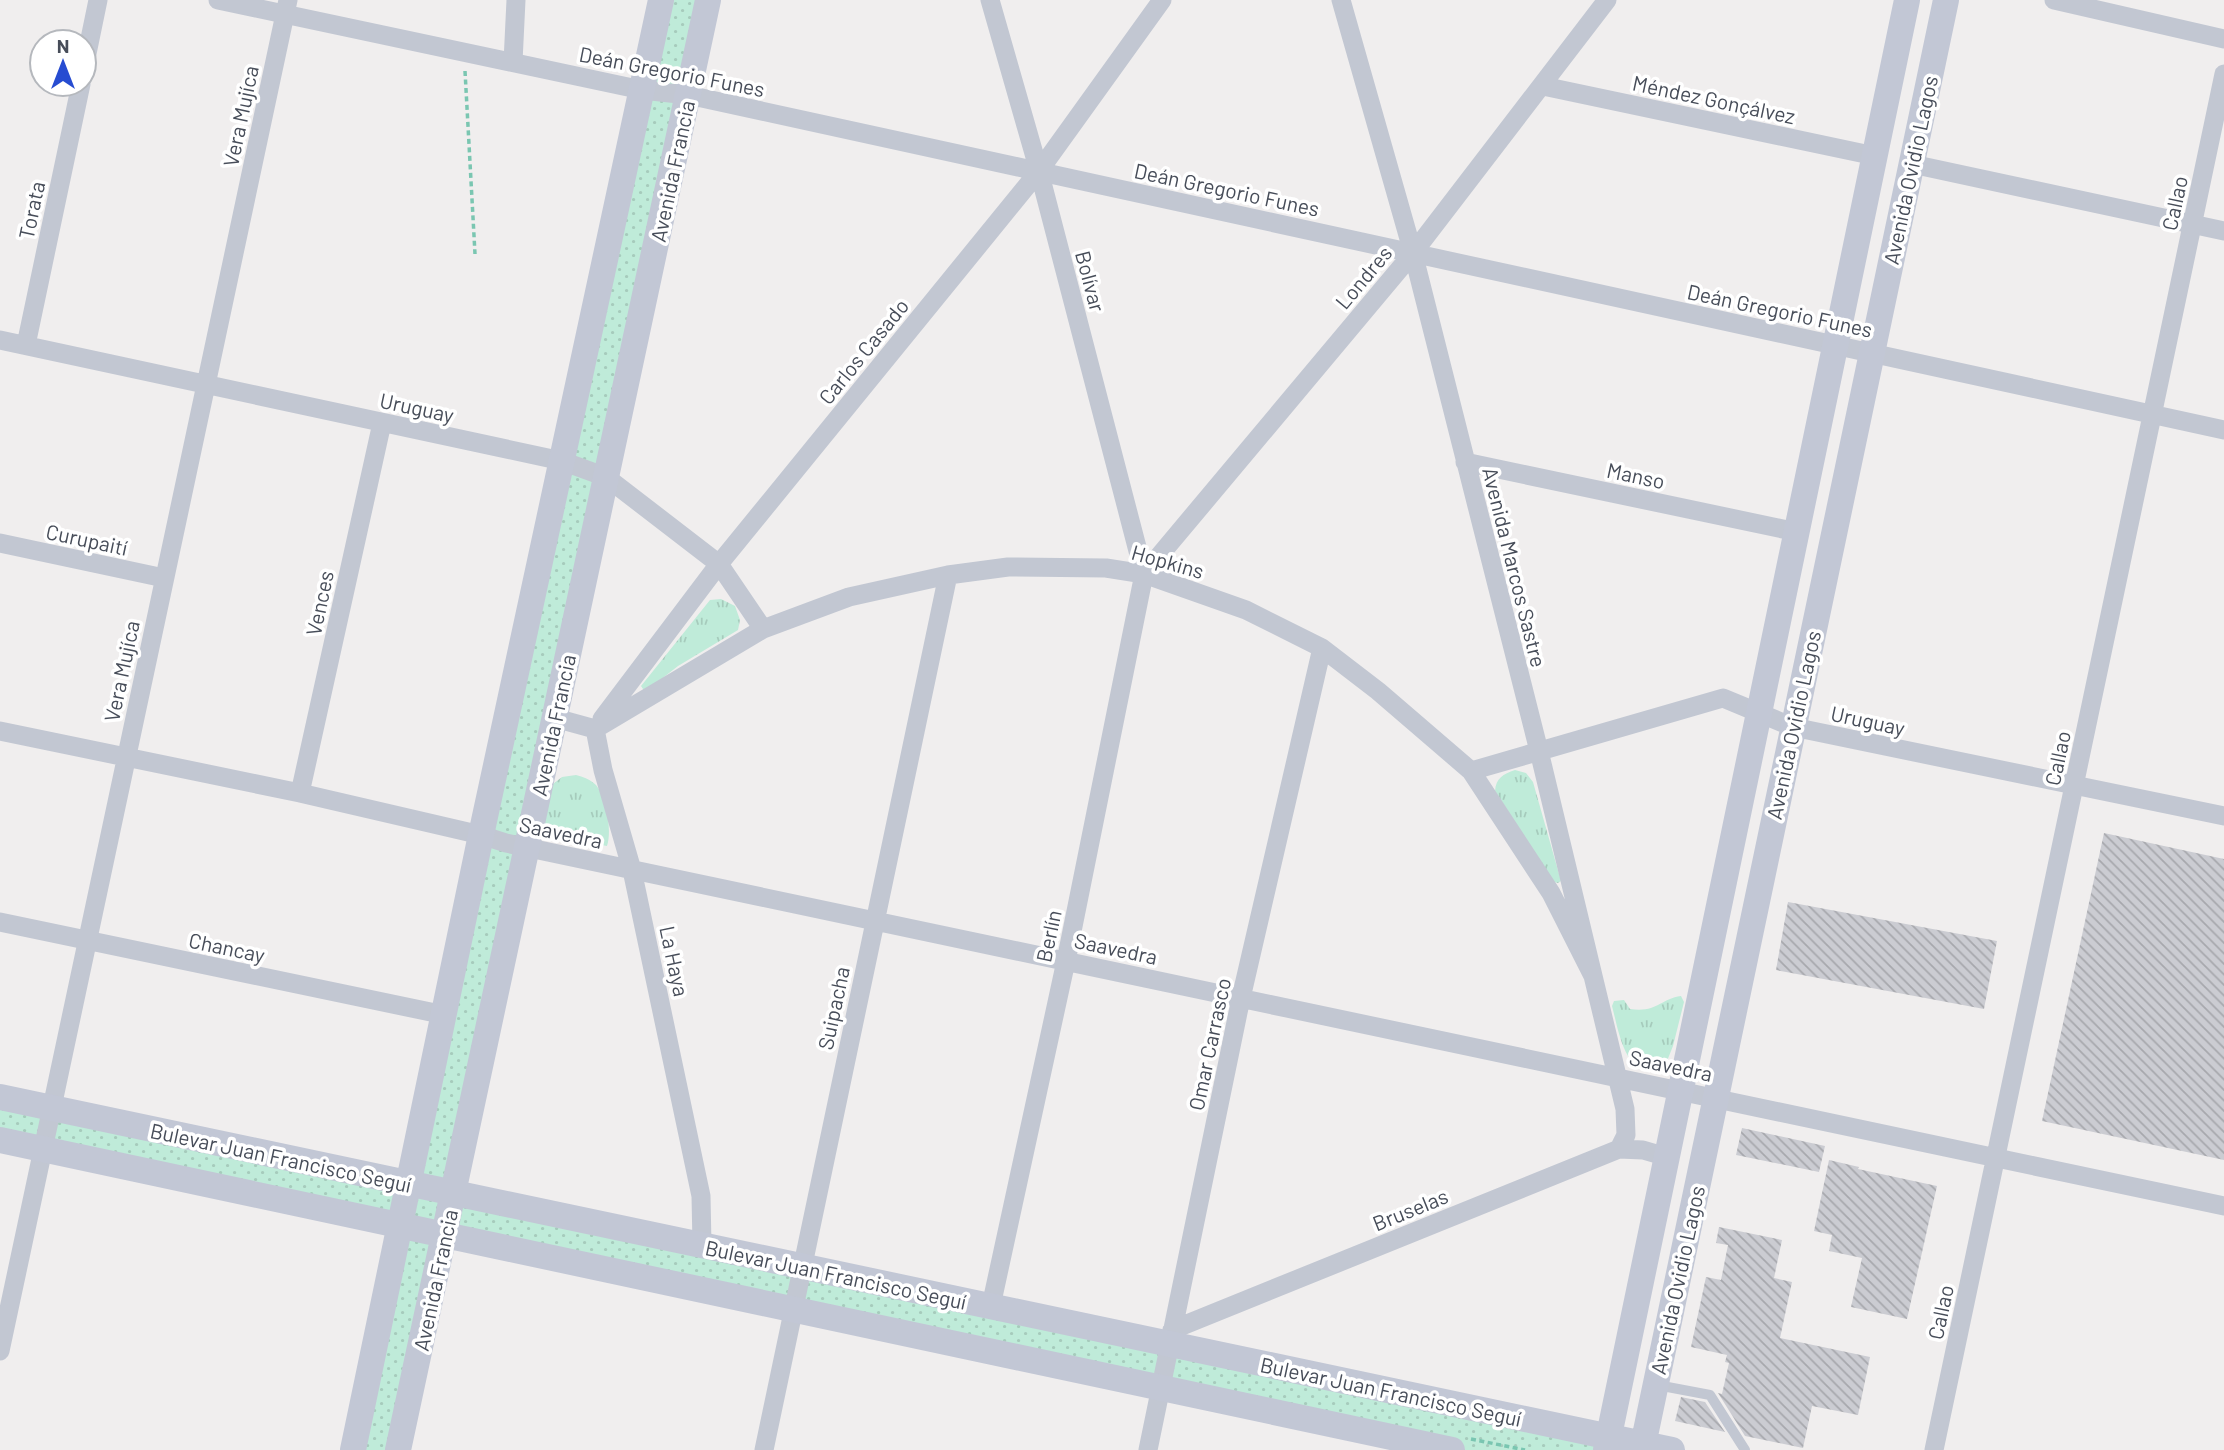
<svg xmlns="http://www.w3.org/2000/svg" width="2224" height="1450" viewBox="0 0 2224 1450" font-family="Barlow,sans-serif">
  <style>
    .grass { fill: url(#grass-dots) }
    .park { fill: url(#park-tufts) }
    .building { fill: url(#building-back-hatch) }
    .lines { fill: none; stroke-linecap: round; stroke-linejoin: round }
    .path { stroke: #7ac6b1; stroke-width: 3.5; stroke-dasharray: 5 3.5; stroke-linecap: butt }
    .lane { stroke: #c2c7d2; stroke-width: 10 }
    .street { stroke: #c2c7d2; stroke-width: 19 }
    .secondary { stroke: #c2c7d5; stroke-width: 26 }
    .labels { text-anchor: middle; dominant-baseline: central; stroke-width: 7; stroke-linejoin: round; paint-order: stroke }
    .street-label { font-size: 21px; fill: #474d59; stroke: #fff }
  </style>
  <defs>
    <pattern id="grass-dots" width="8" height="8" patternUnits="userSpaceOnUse" patternTransform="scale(1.75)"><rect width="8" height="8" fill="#bfebd9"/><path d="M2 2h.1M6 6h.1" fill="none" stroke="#a6cbbc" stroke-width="1.8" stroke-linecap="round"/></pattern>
    <pattern id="park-tufts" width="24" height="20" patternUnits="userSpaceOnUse" patternTransform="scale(1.75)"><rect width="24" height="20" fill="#bfebd9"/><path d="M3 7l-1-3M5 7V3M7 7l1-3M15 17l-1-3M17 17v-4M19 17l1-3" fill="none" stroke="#a6cbbc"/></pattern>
    <pattern id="building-back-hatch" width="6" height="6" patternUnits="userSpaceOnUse" patternTransform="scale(1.75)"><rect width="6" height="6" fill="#cbccd2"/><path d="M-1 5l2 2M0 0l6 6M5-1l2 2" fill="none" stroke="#a7a8ad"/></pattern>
  </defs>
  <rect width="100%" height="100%" fill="#f0eeee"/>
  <path class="grass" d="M661,0H708L454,1193L1672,1450H1452L445,1235L398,1450H353L400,1226L0,1140V1097L409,1183Z"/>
  <path class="park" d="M721,599L735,606L740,620L738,630L678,666L645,692L641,686L710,600Z
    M1515,770L1526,773L1533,782L1561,881L1558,883L1554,882L1495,791C1496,778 1503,774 1515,770Z
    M576,775C583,777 590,779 596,785C607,798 612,831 607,846L546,835L541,830L553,784L562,777Z
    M1681,996L1684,1002L1673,1046L1665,1066C1626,1086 1619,1032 1612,1006L1614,1001L1624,1000L1630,1009C1657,1013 1660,999 1681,996Z"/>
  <path class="building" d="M2104,833L2224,859V1160L2042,1121Z
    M1788,902L1997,941L1984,1009L1776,970Z
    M1742,1128L1825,1146L1819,1172L1736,1155Z
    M1829,1160L1859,1167L1858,1169L1937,1186L1907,1319L1851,1307L1862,1258L1829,1251L1832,1235L1814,1231Z
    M1719,1227L1782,1240L1774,1278L1792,1282L1780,1338L1870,1357L1858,1415L1812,1406L1803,1448L1745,1436L1718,1393L1722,1394L1729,1363L1725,1362L1727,1355L1691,1347L1706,1277L1721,1280L1728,1245L1716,1243Z
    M1681,1397L1705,1402L1725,1432L1675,1421Z"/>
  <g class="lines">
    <path class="path" d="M465,71L475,254
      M1471,1439L1525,1450"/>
    <path class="lane" d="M1657,1385L1710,1395L1745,1450"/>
    <path class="street" d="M218,0L642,90L688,95L2224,430
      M990,0L1039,171L1144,574L1066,961L991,1306
      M1341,0L1413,253L1539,751L1625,1109L1626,1135L1619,1149
      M2054,0L2224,39
      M513,62L516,0
      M84,68L98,0
      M1543,86L1875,156
      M1912,164L2224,231
      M0,340L562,461L606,477L719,564L763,629
      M26,345L81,84
      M1465,462L1797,532
      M0,543L164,578
      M1144,574L1413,253L1607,0
      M555,718L595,729L603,770L632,870L701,1196L702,1245
      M602,719L719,564L1039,171L1162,0
      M595,729L763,629L849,597L948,575L1008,567L1106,568L1144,574L1246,610L1322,648L1378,691L1471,771L1551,893L1593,976
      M0,731L300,793L481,835L506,843L2224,1206
      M1471,771L1723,698L1793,727L2224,816
      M300,793L382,423
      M0,922L445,1015
      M1172,1330L1619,1149L1643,1150L1667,1157
      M0,1351L288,0
      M764,1450L948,575
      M1148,1450L1241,998L1322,648
      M1934,1450L2224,74"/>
    <path class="secondary" d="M0,1097L1672,1450
      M0,1140L1452,1450
      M353,1450L481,835L661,0
      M398,1450L708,0
      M1606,1450L1907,0
      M1642,1450L1946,0"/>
  </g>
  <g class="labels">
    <g class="street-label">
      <text transform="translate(672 71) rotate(11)">Deán Gregorio Funes</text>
      <text transform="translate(1714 99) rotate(12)">Méndez Gonçálvez</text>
      <text transform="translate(240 116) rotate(-78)">Vera Mujíca</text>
      <text transform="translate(1910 170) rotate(-78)">Avenida Ovidio Lagos</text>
      <text transform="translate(672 171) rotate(-78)">Avenida Francia</text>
      <text transform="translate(1227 189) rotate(12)">Deán Gregorio Funes</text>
      <text transform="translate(2174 203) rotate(-78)">Callao</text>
      <text transform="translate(31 210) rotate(-78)">Torata</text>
      <text transform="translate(1363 277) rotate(-50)">Londres</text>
      <text transform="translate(1091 281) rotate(75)">Bolívar</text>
      <text transform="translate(1780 310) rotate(12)">Deán Gregorio Funes</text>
      <text transform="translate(863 351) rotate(-51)">Carlos Casado</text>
      <text transform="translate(417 407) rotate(12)">Uruguay</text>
      <text transform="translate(1636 475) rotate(12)">Manso</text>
      <text transform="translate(87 539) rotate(12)">Curupaití</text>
      <text transform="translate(1168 561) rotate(16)">Hopkins</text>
      <text transform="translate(1515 567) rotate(76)">Avenida Marcos Sastre</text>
      <text transform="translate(319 603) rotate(-78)">Vences</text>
      <text transform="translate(121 671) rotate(-78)">Vera Mujíca</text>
      <text transform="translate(1868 720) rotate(12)">Uruguay</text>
      <text transform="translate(553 725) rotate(-78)">Avenida Francia</text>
      <text transform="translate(1793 725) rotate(-78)">Avenida Ovidio Lagos</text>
      <text transform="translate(2057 758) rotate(-78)">Callao</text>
      <text transform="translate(561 832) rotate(12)">Saavedra</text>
      <text transform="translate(1048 936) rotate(-78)">Berlín</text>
      <text transform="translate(227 947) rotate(12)">Chancay</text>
      <text transform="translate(1116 948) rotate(12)">Saavedra</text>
      <text transform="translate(675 961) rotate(78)">La Haya</text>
      <text transform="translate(833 1008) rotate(-78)">Suipacha</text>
      <text transform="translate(1209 1044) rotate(-78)">Omar Carrasco</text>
      <text transform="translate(1671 1065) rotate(12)">Saavedra</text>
      <text transform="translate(281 1157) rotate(12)">Bulevar Juan Francisco Seguí</text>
      <text transform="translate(1410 1209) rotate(-22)">Bruselas</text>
      <text transform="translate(836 1274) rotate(12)">Bulevar Juan Francisco Seguí</text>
      <text transform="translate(435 1280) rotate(-78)">Avenida Francia</text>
      <text transform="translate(1677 1280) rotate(-78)">Avenida Ovidio Lagos</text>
      <text transform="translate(1940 1312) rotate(-78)">Callao</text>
      <text transform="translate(1391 1391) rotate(12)">Bulevar Juan Francisco Seguí</text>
    </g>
  </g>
  <g transform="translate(63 63)"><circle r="33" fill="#ffffff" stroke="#b5b8bd" stroke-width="2"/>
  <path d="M0-5L12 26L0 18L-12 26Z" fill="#274cd1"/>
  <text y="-10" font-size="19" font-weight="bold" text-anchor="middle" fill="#474d59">N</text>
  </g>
</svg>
